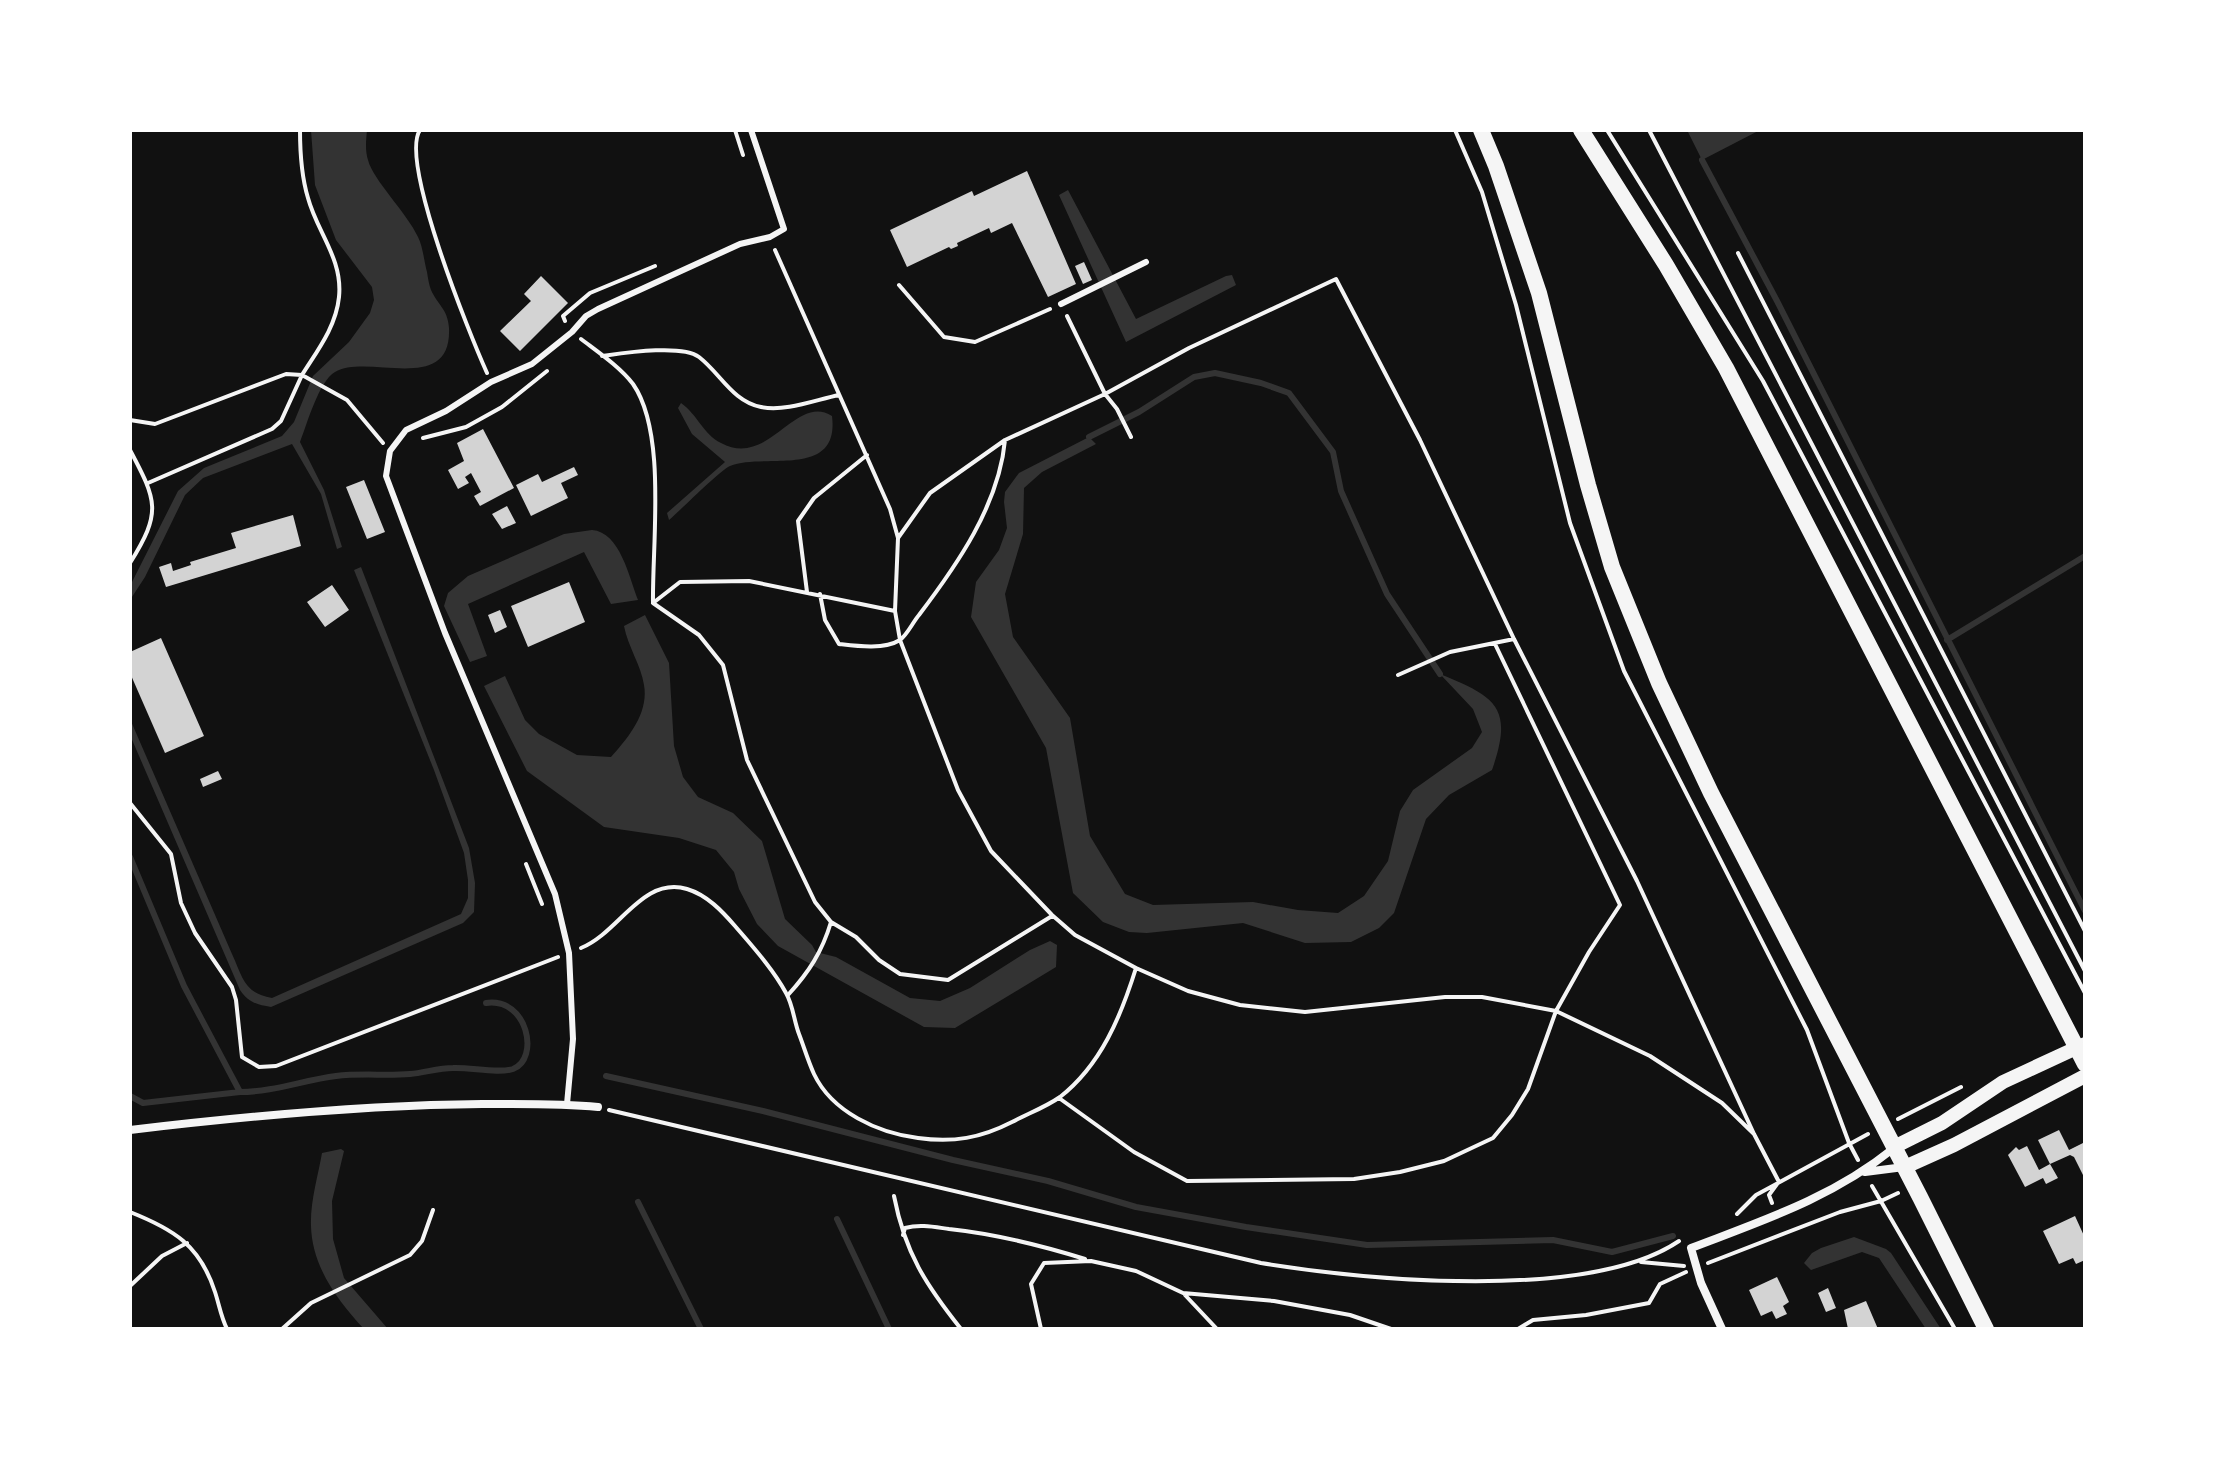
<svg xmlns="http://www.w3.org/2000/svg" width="2215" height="1459" viewBox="0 0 2215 1459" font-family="Cabin,sans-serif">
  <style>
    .water { fill: #333 }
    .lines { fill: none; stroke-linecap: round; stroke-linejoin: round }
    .stream { stroke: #333; stroke-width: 6 }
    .building { fill: #d3d3d3 }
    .path { stroke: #f5f5f5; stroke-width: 4 }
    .service { stroke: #f5f5f5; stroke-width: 6 }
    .minor { stroke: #f5f5f5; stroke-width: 8 }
    .tertiary { stroke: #f5f5f5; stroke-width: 14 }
    .secondary { stroke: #f5f5f5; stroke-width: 16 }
  </style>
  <rect width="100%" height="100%" fill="#111"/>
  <path class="water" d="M311,130H367C366,141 365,150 368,160C373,180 407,213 418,237C423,247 424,261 427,272C428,278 429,285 431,290C437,304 448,309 449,328C452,396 368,353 335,372C319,381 307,424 300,442L324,490L342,547L337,549L321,494L292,444L203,478L185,495L145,577L130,600V586L178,491L204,468L282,436L294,422L313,376L349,342L370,313L374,300L372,287L336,240L315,185Z
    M1687,130H1760L1702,160Z
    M1068,190L1136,319L1226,276L1232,275L1236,285L1126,342L1059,195Z
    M681,403C697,414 703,434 721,443C769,469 795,393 832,416C840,480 763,452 730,466C718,472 682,509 669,520L667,513L725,462L692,434L678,408Z
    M1089,437L1096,444L1042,472L1024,488L1023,534L1005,594L1013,637L1070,718L1090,836L1125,894L1153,905L1253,902L1298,910L1338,913L1364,896L1388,861L1400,811L1413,790L1472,748L1482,732L1473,709L1440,674C1496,697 1514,707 1492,770L1449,795L1426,819L1394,913L1379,928L1351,942L1305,943L1243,923L1147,933L1129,932L1103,922L1073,893L1046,748L971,617L976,582L999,550L1007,528L1004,502L1005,492L1019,473Z
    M592,530C620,532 629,577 638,600L611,604L584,552L468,604L487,656L470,662L444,606L448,593L468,576L564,534Z
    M361,567L469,848L475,883L474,912L463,923L271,1007C257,1005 248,1002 240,990L130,735V719L232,954C243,978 244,993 272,998L461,914L468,898V880L464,853L434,770L354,570Z
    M645,615L669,663L674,746L683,777L698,797L733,813L762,841L785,919L812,945L816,952L836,957L910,998L940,1001L970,988L1030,950L1050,941L1057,945L1056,967L955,1028L924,1027L778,946L757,924L739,889L734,872L716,850L679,838L604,827L527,771L484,686L505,676L525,720L539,734L577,755L611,757C628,738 649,713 644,685C641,665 628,647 624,626Z
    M341,1149L344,1151L332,1201L333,1239L344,1278L388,1329H364C338,1301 312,1267 311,1226C310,1202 318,1176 322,1153Z
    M1854,1237L1886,1249L1891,1253L1941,1329H1926L1879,1258L1862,1252L1811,1270L1804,1263L1812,1253L1821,1248Z"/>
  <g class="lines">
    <path class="stream" d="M1702,160L1777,301L2085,911
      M1089,437L1139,412L1194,377L1215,373L1261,383L1289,393L1333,452L1341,491L1387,594L1440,674
      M1947,640L2085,556
      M130,857L184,986L240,1092C273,1092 304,1080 336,1076C361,1073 386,1076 410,1074C424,1073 438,1068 453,1068C470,1067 498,1074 513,1069C540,1059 528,997 486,1003
      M606,1076L763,1111L953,1160L1048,1181L1136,1207L1246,1227L1367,1245L1553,1240L1612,1252L1673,1236
      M130,1096L143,1103L240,1092
      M638,1202L701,1329
      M837,1219L889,1329"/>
  </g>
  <path class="building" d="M1027,171L1076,284L1048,297L1012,223L991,233L989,228L957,243L958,246L951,249L949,247L907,267L890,230L972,191L974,196Z
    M1084,262L1092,280L1083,284L1075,266Z
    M541,276L568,303L520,351L500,331L531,301L524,294Z
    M483,429L514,488L480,506L474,496L481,492L471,473L465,477L469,483L458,489L448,470L464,461L457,443Z
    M574,467L578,475L561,483L568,498L531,516L516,485L538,474L542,482Z
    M364,480L385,532L367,539L346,487Z
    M507,506L516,523L502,529L492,514Z
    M293,515L301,546L166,587L159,567L171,563L173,571L191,565L190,562L236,548L231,533Z
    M569,582L585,622L528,647L511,606Z
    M332,585L349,610L325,627L307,602Z
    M500,610L507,627L495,633L488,615Z
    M161,638L204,736L165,753L130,673V652Z
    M218,771L222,779L203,787L200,779Z
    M2059,1130L2069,1150L2083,1143L2085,1148V1179L2074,1157L2070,1155L2050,1164L2038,1140Z
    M2027,1146L2039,1170L2050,1164L2058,1178L2046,1184L2043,1178L2025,1187L2008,1155L2016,1147L2019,1150Z
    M2075,1216L2085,1238V1260L2076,1264L2073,1258L2059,1264L2043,1231Z
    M1777,1277L1789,1302L1783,1306L1787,1314L1776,1319L1772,1311L1761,1316L1749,1290Z
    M1828,1288L1836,1308L1826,1312L1818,1293Z
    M1866,1301L1878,1329H1848L1844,1310Z"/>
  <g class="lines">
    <path class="path" d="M420,130C399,161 470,335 487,373
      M735,130L743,155
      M1455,130L1482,192L1516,305L1570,523L1624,671L1807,1030L1849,1143L1858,1160
      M1607,130L1763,381L2085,993
      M1649,130L2085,971
      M775,250L890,509L898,538
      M1738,253L2085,931
      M899,285L944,337L975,342L1050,309
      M1067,316L1105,394L1117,409L1131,437
      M565,321L563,316L590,293L655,266
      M581,339C598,352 620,367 633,384C667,433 652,543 653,603L699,635L723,665L747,760L815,902L831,922C822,952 809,972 788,995
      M602,356C624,353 682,344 699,357C720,373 733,402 761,407C785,412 815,400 839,395
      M130,420L155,424L286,374L302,375C317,351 336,327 339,297C343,259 317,232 308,198C301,175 300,153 300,130
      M423,438L466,427L502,407L547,371
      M130,450C157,501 162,512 130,563
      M148,483L272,429L281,421L302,375L347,400L383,443
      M807,592L798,521L814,498L867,455
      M820,594L825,620L839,644C856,646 884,650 900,640C907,635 913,622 919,615C957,565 999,505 1005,440
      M653,603L680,582L749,581L895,611
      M1398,675L1450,652L1514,639
      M130,803L171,854L181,903L195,933L232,987L236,1000L242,1057L259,1067L276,1066L558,957
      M526,864L542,904
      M831,922L856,937L879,960L900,974L948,980L1052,916
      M581,948C620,932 642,876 687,889C707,895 722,911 735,926C753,947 773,969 786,993C793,1005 794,1021 799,1034C804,1047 808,1061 814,1074C832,1112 878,1133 918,1138C953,1143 981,1138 1012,1122C1027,1114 1046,1107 1060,1097C1101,1065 1121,1016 1136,968
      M1059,1098L1134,1152L1187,1181L1354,1179L1400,1172L1444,1161L1493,1138L1512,1115L1528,1089L1556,1011L1589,952L1620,905L1495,644
      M609,1110L1261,1263C1366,1280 1589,1302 1679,1241
      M1898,1119L1961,1087
      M1754,1134L1722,1103L1650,1056L1556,1011L1482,997H1445L1305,1012L1240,1005L1188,991L1136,968L1075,935L1052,915L991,851L958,790L900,640L895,611L898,538L930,493L1005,440L1105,394L1189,348L1336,279L1420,440L1514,639L1637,881L1754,1134L1779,1182
      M1872,1186L1955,1329
      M894,1196C905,1253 926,1285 961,1329
      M1772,1203L1769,1195L1777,1184
      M130,1212C173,1229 200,1245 215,1292C219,1304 221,1317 227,1329
      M1737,1214L1756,1195L1868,1134
      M903,1235L905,1228C920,1224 934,1227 949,1229C996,1234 1040,1245 1085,1259
      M1641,1262L1684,1266
      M1708,1263L1840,1212L1881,1201L1898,1193
      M130,1286L162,1256L187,1243
      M1185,1295L1217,1329
      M282,1329L311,1303L410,1255L422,1241L433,1210
      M1041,1329L1031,1284L1044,1263L1091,1261L1136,1271L1183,1293L1274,1301L1350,1315L1391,1329
      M1518,1329L1533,1320L1586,1315L1649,1303L1660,1284L1686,1272"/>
    <path class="service" d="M1061,304L1146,262
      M567,1104L573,1039L569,953L555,894L445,633L386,476L390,451L406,430L446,411L491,382L532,364L572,332L586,316L598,309L740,244L770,237L784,229L751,130"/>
    <path class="minor" d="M130,1130C247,1116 364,1105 482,1104C521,1104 559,1103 598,1107
      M1865,1172L1904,1167
      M1722,1329L1701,1283L1691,1248C1764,1220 1832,1198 1894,1148"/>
    <path class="tertiary" d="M1894,1147L1942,1123L2003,1082L2085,1044
      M1905,1167L1954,1145L2085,1076"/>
    <path class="secondary" d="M1481,130L1496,166L1539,293L1588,485L1612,567L1659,683L1711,793L1920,1197L1986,1329
      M1581,130L1666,265L1726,368L2085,1064"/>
  </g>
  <rect width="2215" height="1459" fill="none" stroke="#ffffff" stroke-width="264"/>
</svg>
